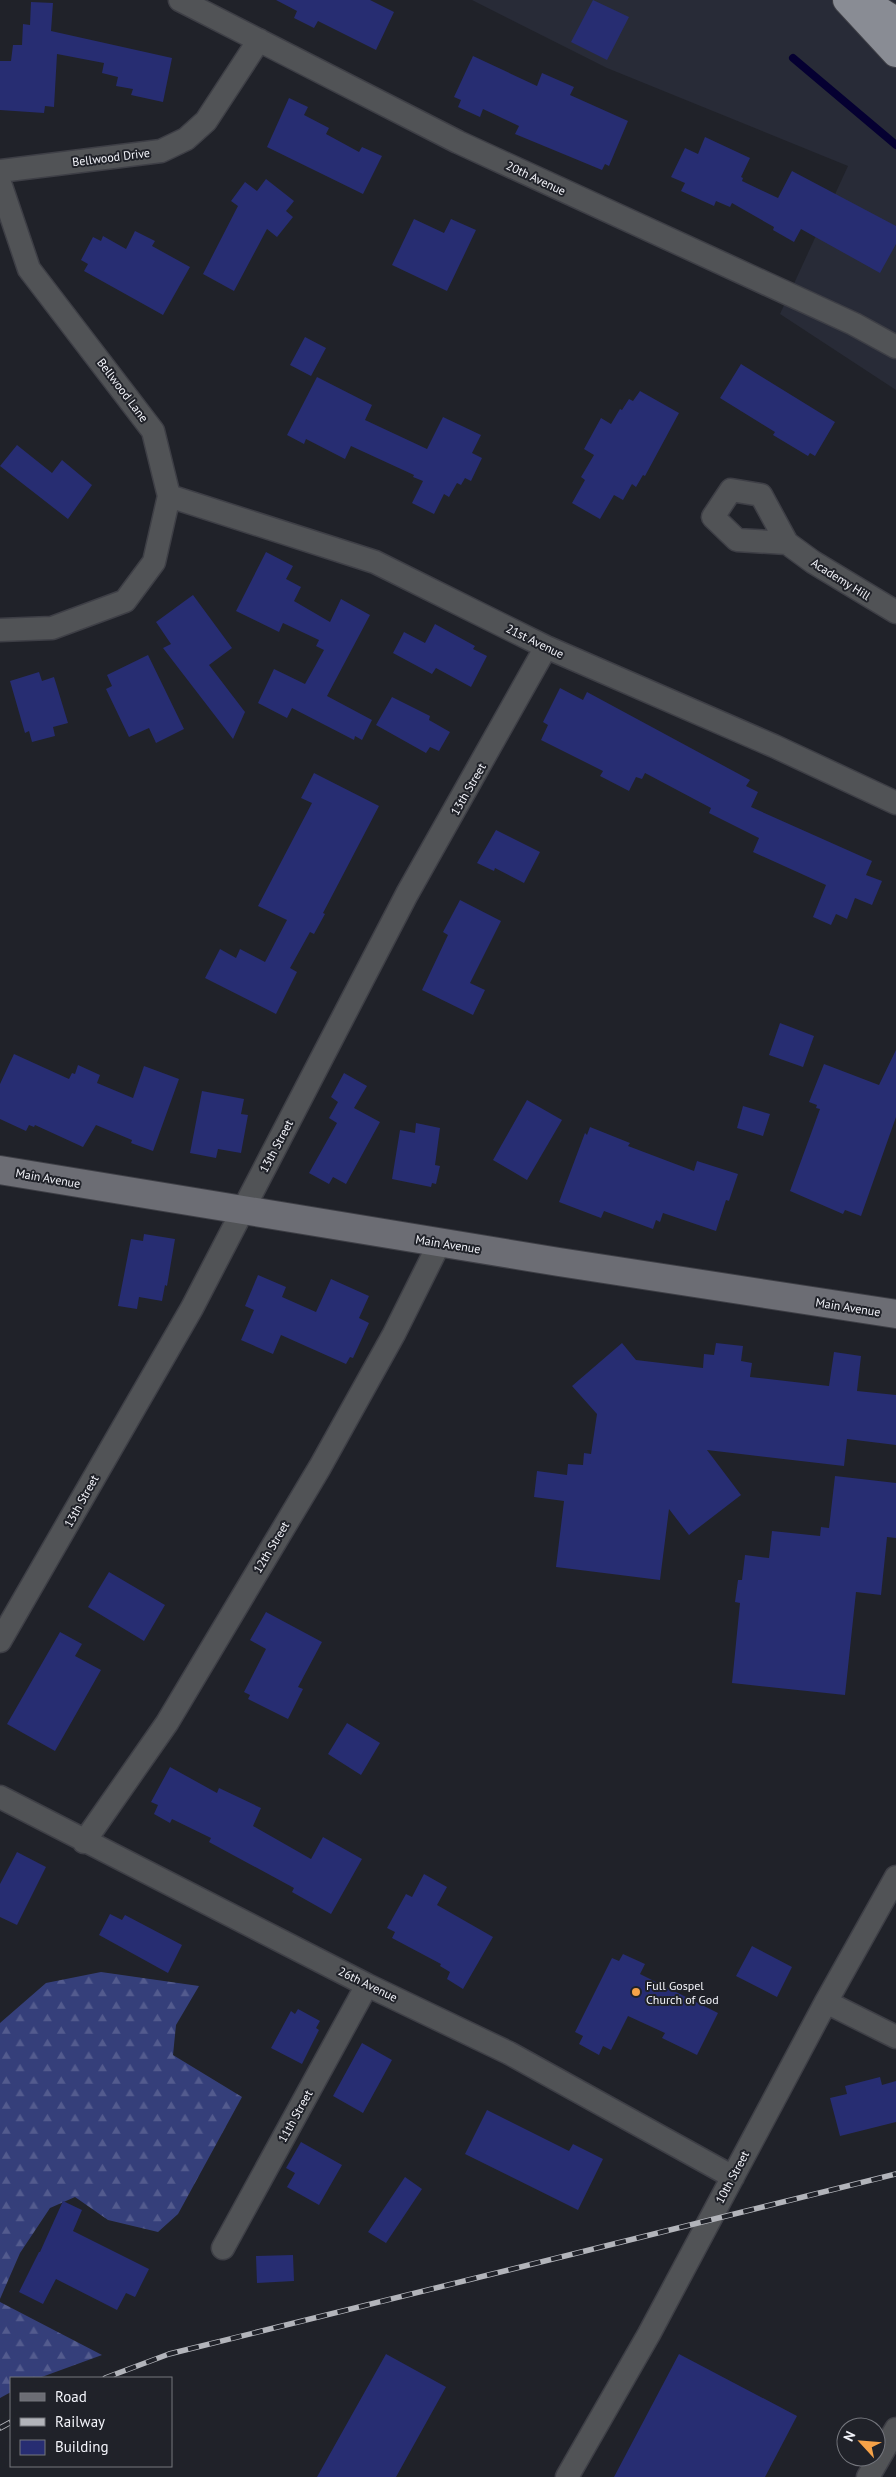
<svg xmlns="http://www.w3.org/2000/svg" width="896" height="2477" viewBox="0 0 896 2477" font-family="'PT Sans',sans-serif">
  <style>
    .built { fill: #282b37 }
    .forest { fill: url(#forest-firs) }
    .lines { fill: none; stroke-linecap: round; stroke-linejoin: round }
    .stream { stroke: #050031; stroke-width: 8 }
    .building { fill: #272d72 }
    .minor-casing { stroke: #3e3f46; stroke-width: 25 }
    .secondary-casing { stroke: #3e3f46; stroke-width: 30 }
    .trunk-casing { stroke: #3e3f46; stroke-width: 30 }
    .minor { stroke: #515356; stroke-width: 22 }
    .secondary { stroke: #6c6d74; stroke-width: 28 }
    .trunk { stroke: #898c94; stroke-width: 28 }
    .rail-casing { stroke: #b2b4ba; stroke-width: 5.5 }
    .rail { stroke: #202229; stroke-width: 4; stroke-dasharray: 11; stroke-linecap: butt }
    .poi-dot { fill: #f6a248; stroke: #202229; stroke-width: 2 }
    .labels { text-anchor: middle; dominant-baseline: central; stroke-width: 4; stroke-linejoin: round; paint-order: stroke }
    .street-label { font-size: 12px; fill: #f3f4fa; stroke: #202229 }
    .poi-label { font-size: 12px; fill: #f3f4fa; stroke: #202229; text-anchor: start }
  </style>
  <defs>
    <pattern id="forest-firs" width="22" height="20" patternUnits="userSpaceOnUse" patternTransform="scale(1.25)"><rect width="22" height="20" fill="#353f7a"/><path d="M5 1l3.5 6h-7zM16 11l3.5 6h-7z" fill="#535b8e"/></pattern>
  </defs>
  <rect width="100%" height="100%" fill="#202229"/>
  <path class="built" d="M472,0H896V390L780,314L848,166L607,68Z"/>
  <path class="forest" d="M101,1972L199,1986L176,2025L173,2055L242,2097L178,2214L158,2232L108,2220L75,2197L50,2208L20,2253L0,2299V2023L46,1983Z
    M0,2302L102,2355L39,2378H11V2392L0,2398Z"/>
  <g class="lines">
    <path class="stream" d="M793,58L896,145"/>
  </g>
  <path class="building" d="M276,0H370L394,12L376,50L318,21L314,28L294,18L297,11Z
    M593,0L629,17L607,60L571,42Z
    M31,2L53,3L51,31L172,58L163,102L131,95L133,89L116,86L118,77L102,73L104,63L57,54L54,107L45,106L44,113L0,110V61H11L13,45H22L23,24L30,25Z
    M473,56L537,86L542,73L574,87L570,95L628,121L609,166L605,164L602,170L515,134L519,126L483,109L480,117L458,107L461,100L454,97Z
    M289,98L308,107L304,115L329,128L326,134L359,152L362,147L382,156L363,194L267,147Z
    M705,137L750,158L741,177L743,178L742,181L778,198L792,171L896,226V244L880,273L801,229L794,242L773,230L774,227L732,203L730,207L716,201L714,206L681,191L685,183L671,177L685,148L698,154Z
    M266,179L294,201L286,211L293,217L277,237L267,229L234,291L203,274L238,206L231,201L245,182L257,191Z
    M414,219L444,233L451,219L476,230L447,291L392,265Z
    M135,231L155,241L152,246L190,267L163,315L84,271L88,264L81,260L93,237L101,241L103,236L126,249Z
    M305,337L326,348L311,376L290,365Z
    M741,364L835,422L815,456L810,453L808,456L773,435L775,432L720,398Z
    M317,377L372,405L365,420L427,449L443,417L481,435L472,453L482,458L471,481L465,478L461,485L457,483L449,497L444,494L434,514L412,503L423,481L413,477L414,475L351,446L345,459L306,439L304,444L287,435Z
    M640,391L679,413L645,476L643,475L636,487L632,484L623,500L614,495L600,519L572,503L585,480L581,477L594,455L584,449L601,418L611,424L620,409L622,410L629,399L633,401Z
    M17,445L52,473L62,460L92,485L68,519L0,466Z
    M266,552L293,566L286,579L301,587L294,601L330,622L341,599L370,615L327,696L372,720L362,740L355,736L354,740L292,708L287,718L258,703L274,669L305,684L324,650L316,646L319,640L283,623L279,632L236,611Z
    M193,595L232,648L209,665L245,712L233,739L163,648L171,644L156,622Z
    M435,624L475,646L473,649L487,656L471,687L436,668L432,674L393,653L404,632L425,643Z
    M148,655L184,729L156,743L149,728L129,737L106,689L112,686L107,675Z
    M39,672L42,681L54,677L68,723L53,727L55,736L32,742L29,731L25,733L10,681Z
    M560,688L583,700L587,692L750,780L746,786L758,792L751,807L872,861L866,875L882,881L872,905L855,898L847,919L836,914L831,925L813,917L826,885L753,852L759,838L709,813L711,808L645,773L642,779L636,777L629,791L600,776L603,771L541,740L548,725L543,722Z
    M392,697L430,716L429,720L450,732L439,751L430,747L426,753L376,725Z
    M314,773L379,806L323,913L325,914L314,934L310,932L290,968L297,972L276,1014L205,978L220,949L236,958L240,949L265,962L287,920L258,906L312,803L301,798Z
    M496,830L540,852L524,883L495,868L494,871L477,863Z
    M460,900L501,921L470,983L485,990L473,1015L422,990L448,935L443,932Z
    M780,1023L814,1036L803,1067L769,1055Z
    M896,1050V1117L861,1216L845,1210L843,1214L790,1191L820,1109L816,1108L817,1105L809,1102L824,1064L879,1085Z
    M14,1054L69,1079L72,1073L75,1074L78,1065L100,1075L97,1083L133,1098L144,1066L179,1079L153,1151L131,1143L132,1140L96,1125L83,1147L35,1125L34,1127L29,1125L26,1131L0,1119V1084Z
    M344,1073L367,1086L354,1108L380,1122L346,1184L333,1177L329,1184L309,1173L337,1123L329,1118L338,1102L331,1097Z
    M202,1091L244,1099L241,1114L248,1115L241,1153L218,1149L216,1158L190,1153Z
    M527,1100L562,1120L527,1180L493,1160Z
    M743,1106L770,1114L763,1136L737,1128Z
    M416,1123L440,1128L435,1165L440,1166L436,1184L432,1183L431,1187L392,1179L400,1130L415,1133Z
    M590,1127L630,1143L628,1146L694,1171L697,1161L738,1174L729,1201L726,1200L716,1231L663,1213L660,1222L656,1220L653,1229L604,1211L601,1218L559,1202L585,1133L587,1135Z
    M144,1234L175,1239L167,1286L165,1285L162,1301L139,1297L137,1309L118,1306L131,1239L143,1241Z
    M258,1275L286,1287L282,1297L316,1312L331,1279L369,1296L359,1318L369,1323L353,1358L350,1357L346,1364L281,1335L273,1354L241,1340L254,1310L245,1306Z
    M622,1343L636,1360L703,1368L704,1354L714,1355L716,1343L743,1346L741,1361L752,1363L750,1377L829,1386L834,1352L861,1356L857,1391L896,1395V1445L847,1439L844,1466L707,1450L741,1495L689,1535L669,1509L660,1580L556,1567L564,1501L534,1497L537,1471L567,1475L568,1464L583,1465L584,1453L591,1454L597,1414L572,1386Z
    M835,1476L896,1483V1538L887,1537L881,1595L856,1592L845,1695L732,1683L740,1603L735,1602L738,1580H742L745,1555L769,1558L772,1531L820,1536L821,1527L829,1528Z
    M109,1572L165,1605L144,1641L88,1607Z
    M266,1612L322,1642L298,1687L303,1689L288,1719L248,1699L250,1695L244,1692L266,1649L250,1640Z
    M60,1632L82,1644L75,1656L101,1670L55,1751L7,1724Z
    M347,1723L380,1743L361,1775L328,1754Z
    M170,1767L217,1793L219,1788L261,1808L253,1826L311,1859L323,1837L362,1859L331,1914L292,1892L294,1888L209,1842L211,1838L172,1819L170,1823L154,1814L158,1805L151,1802Z
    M17,1852L46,1867L17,1925L0,1917V1884Z
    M424,1874L447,1887L437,1905L493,1937L463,1989L447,1979L450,1972L440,1966L441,1964L392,1938L395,1932L387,1928L406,1894L412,1897Z
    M110,1914L122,1920L125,1915L182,1945L168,1973L99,1935Z
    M752,1946L792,1967L777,1997L736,1976Z
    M623,1954L645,1964L640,1974L718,2013L697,2055L662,2038L665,2033L628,2016L611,2050L603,2046L599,2055L579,2044L583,2036L575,2032L612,1958L619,1961Z
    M298,2009L320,2021L316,2028L319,2030L302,2064L271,2048L291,2011L295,2014Z
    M362,2043L392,2060L363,2113L333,2096Z
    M880,2077L882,2085L896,2081V2122L840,2136L830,2098L847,2094L845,2086Z
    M487,2110L569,2151L573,2144L603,2159L578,2210L465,2154Z
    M301,2142L342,2165L319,2205L287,2187L295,2173L286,2168Z
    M405,2177L422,2189L386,2243L368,2232Z
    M63,2201L82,2210L73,2231L149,2269L135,2297L126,2293L117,2310L56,2279L43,2304L19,2292L39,2252H40Z
    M293,2255L294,2281L257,2283L256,2256Z
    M386,2354L446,2387L396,2477H317Z
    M679,2354L797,2416L765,2477H614Z"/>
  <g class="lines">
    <defs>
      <path id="minor" d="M180,0L458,142L854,324L896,347
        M0,171L161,151L186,139L206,121L259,40
        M0,183L29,269L153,431L169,496L154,562L125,601L52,628L0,630
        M731,490L761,495L787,543L737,540L713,517Z
        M169,496L375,562L546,647L774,746L896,803
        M787,543L813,562L896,612
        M0,1641L192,1308L407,894L546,647
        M0,1797L367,1985L509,2053L733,2177
        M84,1842L167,1723L320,1467L394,1334L440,1242
        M826,2002L896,2037
        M223,2248L367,1985
        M567,2477L649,2334L826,2002L896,1877
        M868,2477L896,2429"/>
      <path id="secondary" d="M0,1170L559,1262L896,1314"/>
      <path id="trunk" d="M847,0L896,53
        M861,0L896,21"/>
    </defs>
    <use href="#minor" class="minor-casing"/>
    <use href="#secondary" class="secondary-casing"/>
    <use href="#trunk" class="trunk-casing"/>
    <use href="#minor" class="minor"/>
    <use href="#secondary" class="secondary"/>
    <use href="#trunk" class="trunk"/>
    <defs>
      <path id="rail" d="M105,2378L169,2354L896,2174
        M0,2428L11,2422"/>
    </defs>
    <use href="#rail" class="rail-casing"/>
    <use href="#rail" class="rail"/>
  </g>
  <circle class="poi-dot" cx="636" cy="1992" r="5"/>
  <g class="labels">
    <g class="street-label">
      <text transform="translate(111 157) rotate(-7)">Bellwood Drive</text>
      <text transform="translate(536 178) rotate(25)">20th Avenue</text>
      <text transform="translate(123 390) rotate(53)">Bellwood Lane</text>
      <text transform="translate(841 579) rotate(32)">Academy Hill</text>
      <text transform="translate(535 641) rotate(26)">21st Avenue</text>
      <text transform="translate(468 789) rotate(-60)">13th Street</text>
      <text transform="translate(276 1146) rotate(-62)">13th Street</text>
      <text transform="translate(48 1178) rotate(10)">Main Avenue</text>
      <text transform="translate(448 1244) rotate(9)">Main Avenue</text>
      <text transform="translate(848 1307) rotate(9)">Main Avenue</text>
      <text transform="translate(81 1501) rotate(-61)">13th Street</text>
      <text transform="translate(271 1547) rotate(-59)">12th Street</text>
      <text transform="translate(368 1984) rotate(26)">26th Avenue</text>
      <text transform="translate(295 2116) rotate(-61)">11th Street</text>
      <text transform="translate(732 2177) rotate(-62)">10th Street</text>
    </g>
    <g class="poi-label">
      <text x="646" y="1985">Full Gospel<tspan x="646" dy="14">Church of God</tspan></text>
    </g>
  </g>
  <rect x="10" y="2377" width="162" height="90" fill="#202229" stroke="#74767d"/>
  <rect x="20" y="2393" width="25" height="8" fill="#6c6d74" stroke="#74767d"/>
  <text x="55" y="2402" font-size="15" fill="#f3f4fa">Road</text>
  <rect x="20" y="2418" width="25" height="8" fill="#b2b4ba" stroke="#74767d"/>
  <text x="55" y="2427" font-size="15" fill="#f3f4fa">Railway</text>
  <rect x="20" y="2440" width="25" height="15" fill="#272d72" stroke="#74767d"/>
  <text x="55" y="2452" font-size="15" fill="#f3f4fa">Building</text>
  <g transform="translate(861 2442) rotate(296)"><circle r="24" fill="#202229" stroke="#74767d"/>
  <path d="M0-4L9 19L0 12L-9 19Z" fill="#f6a248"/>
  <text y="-8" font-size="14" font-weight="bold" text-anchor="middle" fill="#f3f4fa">N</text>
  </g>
</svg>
